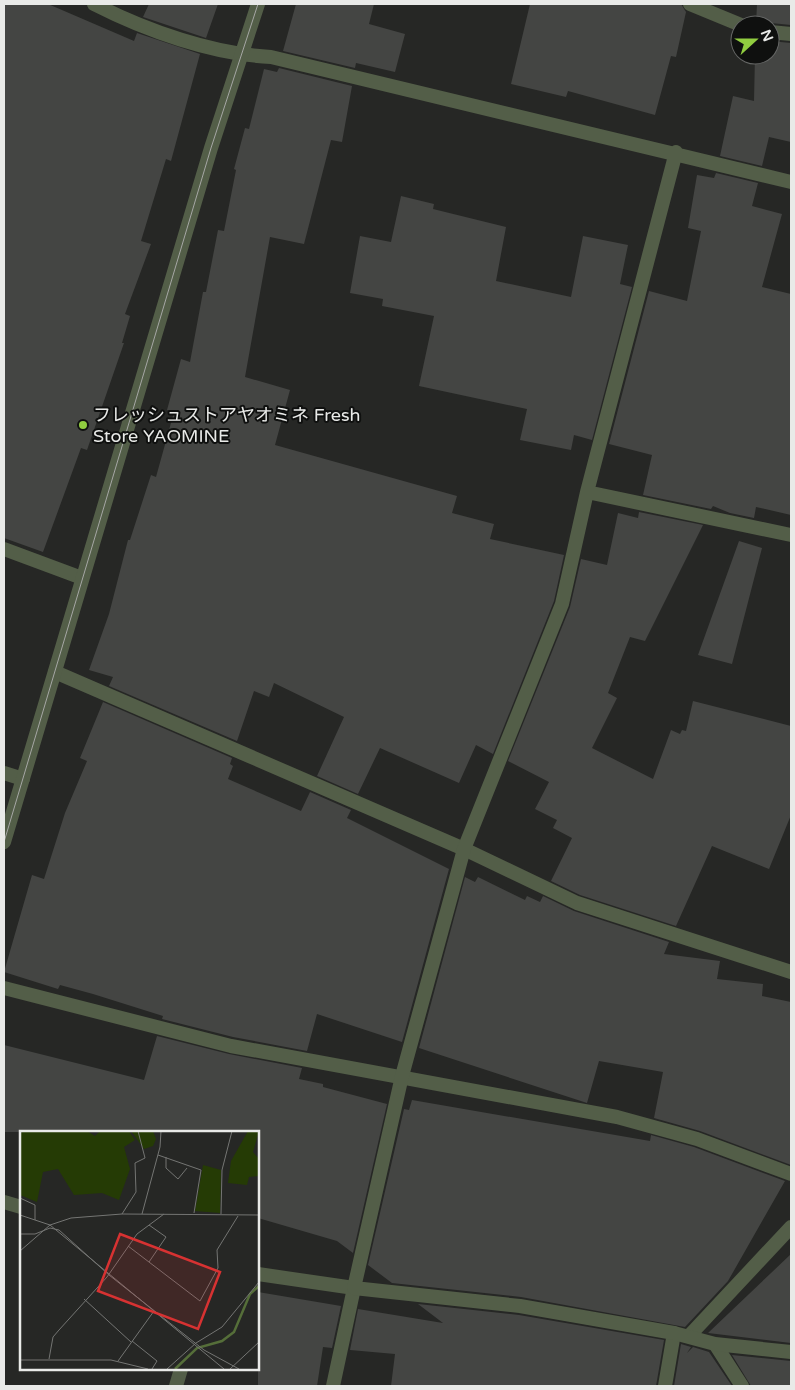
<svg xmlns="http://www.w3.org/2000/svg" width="795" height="1390" viewBox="0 0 795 1390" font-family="'Varela Round','Noto Sans JP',sans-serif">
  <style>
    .building { fill: #444543 }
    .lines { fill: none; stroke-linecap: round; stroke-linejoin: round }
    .service { stroke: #535e48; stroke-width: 14 }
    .minor { stroke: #535e48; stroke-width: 14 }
    .tertiary { stroke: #535e48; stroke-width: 14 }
    .tram { stroke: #a6a7a5; stroke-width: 1 }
    .poi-dot { fill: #91cd40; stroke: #0f100f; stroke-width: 2 }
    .labels { text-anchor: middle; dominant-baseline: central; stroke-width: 4; stroke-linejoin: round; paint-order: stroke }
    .poi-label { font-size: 18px; fill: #e9eae8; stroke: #0f100f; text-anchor: start }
    .inset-river { fill: none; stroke: #556e39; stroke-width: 2.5 }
    .inset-road { fill: none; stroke: #747573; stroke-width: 1 }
    .view { fill: #d73232; fill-opacity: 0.15; stroke: #d73232; stroke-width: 2.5 }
    .inset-edge { fill: none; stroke: #e9eae8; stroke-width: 2.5 }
  </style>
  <rect width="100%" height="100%" fill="#262725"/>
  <path class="building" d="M4,4H48L134,41L137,33L200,54L171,161L166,159L141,241L151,244L125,314L130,316L122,343H124L87,450L81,448L43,552L4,538Z
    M149,4H218L206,38L143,17Z
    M296,4H374L369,24L405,34L395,72L356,63L355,68L283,51Z
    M530,4H681L686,12L676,57L671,56L655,115L568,91L566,97L511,84Z
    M757,4H791V25L771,23L756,25Z
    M770,41L791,43V142L769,137L762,166L720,156L733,96L754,101L755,55H770Z
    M279,68L352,86L342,142L331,140L304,244L270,237L245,377L290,390L275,445L457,496L452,513L494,524L490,539L564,555L554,601L493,754L476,745L459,783L380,748L358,794L317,776L344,717L274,683L269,697L254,691L237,741L109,686L113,677L89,670L109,614L128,540H130L151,475L156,477L174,412L167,410L181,359L190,362L203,292H206L218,230L224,231L236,170L234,169L245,128L249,129L264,69L277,72Z
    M716,173L758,183L752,206L782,214L762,287L791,294V515L756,507L754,518L730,513L713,506L711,509L643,495L652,455L609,444L649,291L687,301L701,231L688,228L697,175L714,178Z
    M401,196L434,204L433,209L506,227L496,281L571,297L583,236L628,245L620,284L632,287L592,440L574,435L571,450L520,440L527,409L419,386L434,316L382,306L383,299L350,293L360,236L391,242Z
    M639,512L703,525L645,641L630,637L608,693L617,698L592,748L653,779L671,730L680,734L682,730L686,731L693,701L791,726V815L769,869L712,846L676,926L580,895L551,881L572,838L553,828L557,820L535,809L549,782L508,761L570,607L581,559L607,565L618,513L638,518Z
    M739,541L762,548L732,664L698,655Z
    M103,702L232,758L230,764L233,766L228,779L301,811L310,792L351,810L347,818L449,869L402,1042L317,1014L307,1051L233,1037L162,1019L163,1016L93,994L60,985L58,989L4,972L32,875L44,879L65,813L87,761L80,758Z
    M465,877L475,882L478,877L525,900L527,896L540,902L543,896L574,911L669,942L664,954L720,961L717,979L763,984L762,996L791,1002V1165L700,1131L654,1118L663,1072L599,1061L587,1103L419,1048Z
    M157,1036L229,1054L302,1068L299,1079L323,1084V1087L387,1104L353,1253L337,1241L258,1218V1132H4V1045L144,1080Z
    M412,1100L650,1141L651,1135L694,1147L785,1181L728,1281L685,1327L521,1297L392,1283L368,1265L404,1109L409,1110Z
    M791,1254V1343L708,1333Z
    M258,1292L341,1306L332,1348L323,1347L317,1386H258Z
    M418,1304L519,1315L664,1340L656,1386H391L395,1354L350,1350L358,1309L443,1323Z
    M681,1344L691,1347L687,1353L693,1347L709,1352L732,1386H674Z
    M732,1355L791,1361V1386H751Z"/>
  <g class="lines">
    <path class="service" d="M690,4L741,25
      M770,32L791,34
      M4,549L82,578
      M55,672L464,849L577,903L791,972
      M4,988L231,1046L617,1117L697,1139L791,1174
      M4,1202L21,1207
      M258,1274L354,1288L333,1386
      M689,1336L791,1227
      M715,1344L742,1386
      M176,1386L181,1369
      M665,1386L674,1333"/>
    <path class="minor" d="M94,4C147,31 212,54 271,57L791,182
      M676,152L587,492L562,604L464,849L402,1076L354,1288L520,1306L674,1333L715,1344L791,1352
      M587,492L791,535
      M4,773L23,779"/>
    <path class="tertiary" d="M4,842L211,148L258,4"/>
    <path class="tram" d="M4,842L211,148L258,4"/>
  </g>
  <circle class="poi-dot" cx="83" cy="425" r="5"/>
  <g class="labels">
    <g class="poi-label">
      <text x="93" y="415">フレッシュストアヤオミネ Fresh<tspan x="93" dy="21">Store YAOMINE</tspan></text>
    </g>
  </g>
  <g transform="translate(20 1131)">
    <rect width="239" height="239" fill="#262725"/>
    <path d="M3,0H67L75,5L80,0H109L115,9L104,16L110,38L99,69L82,62L54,64L38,38L23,41L17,71L0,64V3ZM111,0H133L136,8L133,15L124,18ZM228,0H239L233,21L239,28V45L229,46L227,54L208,52L211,30ZM183,34L201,39L200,82L175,80Z" fill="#253b05"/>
    <path class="inset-river" d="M155,238L177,217L202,210L214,201L230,163L239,155"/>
    <path class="inset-road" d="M138,24L181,39L174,82M146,26V37L158,48L167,37M0,67L15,74V89M102,83L116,61L115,32L125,27L118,0M122,83L140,16L141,0M201,83L202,39L212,0M0,84L30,94L0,120M30,94L204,238M30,94L51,87L102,83L239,84M129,94L146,106L129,131M0,103H15L30,97L39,99L89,144L184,219L219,238M108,115L180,170L198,137L197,119L218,85M64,168L111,211M112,210L137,230L132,238M29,228L33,206L39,199L87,146L117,103L144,83M0,229H91L128,238M98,230L134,180M147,238L176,212L202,196L239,151M210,238L239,211"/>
    <path class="view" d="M100,103L200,141L178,198L78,160Z"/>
    <rect width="239" height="239" class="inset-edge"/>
  </g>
  <rect width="795" height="1390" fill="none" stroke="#e9eae8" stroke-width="10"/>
  <g transform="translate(755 40) rotate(69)"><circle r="24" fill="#0f100f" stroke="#666766"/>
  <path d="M0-4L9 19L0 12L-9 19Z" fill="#91cd40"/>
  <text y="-8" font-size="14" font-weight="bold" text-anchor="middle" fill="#e9eae8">N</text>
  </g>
</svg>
